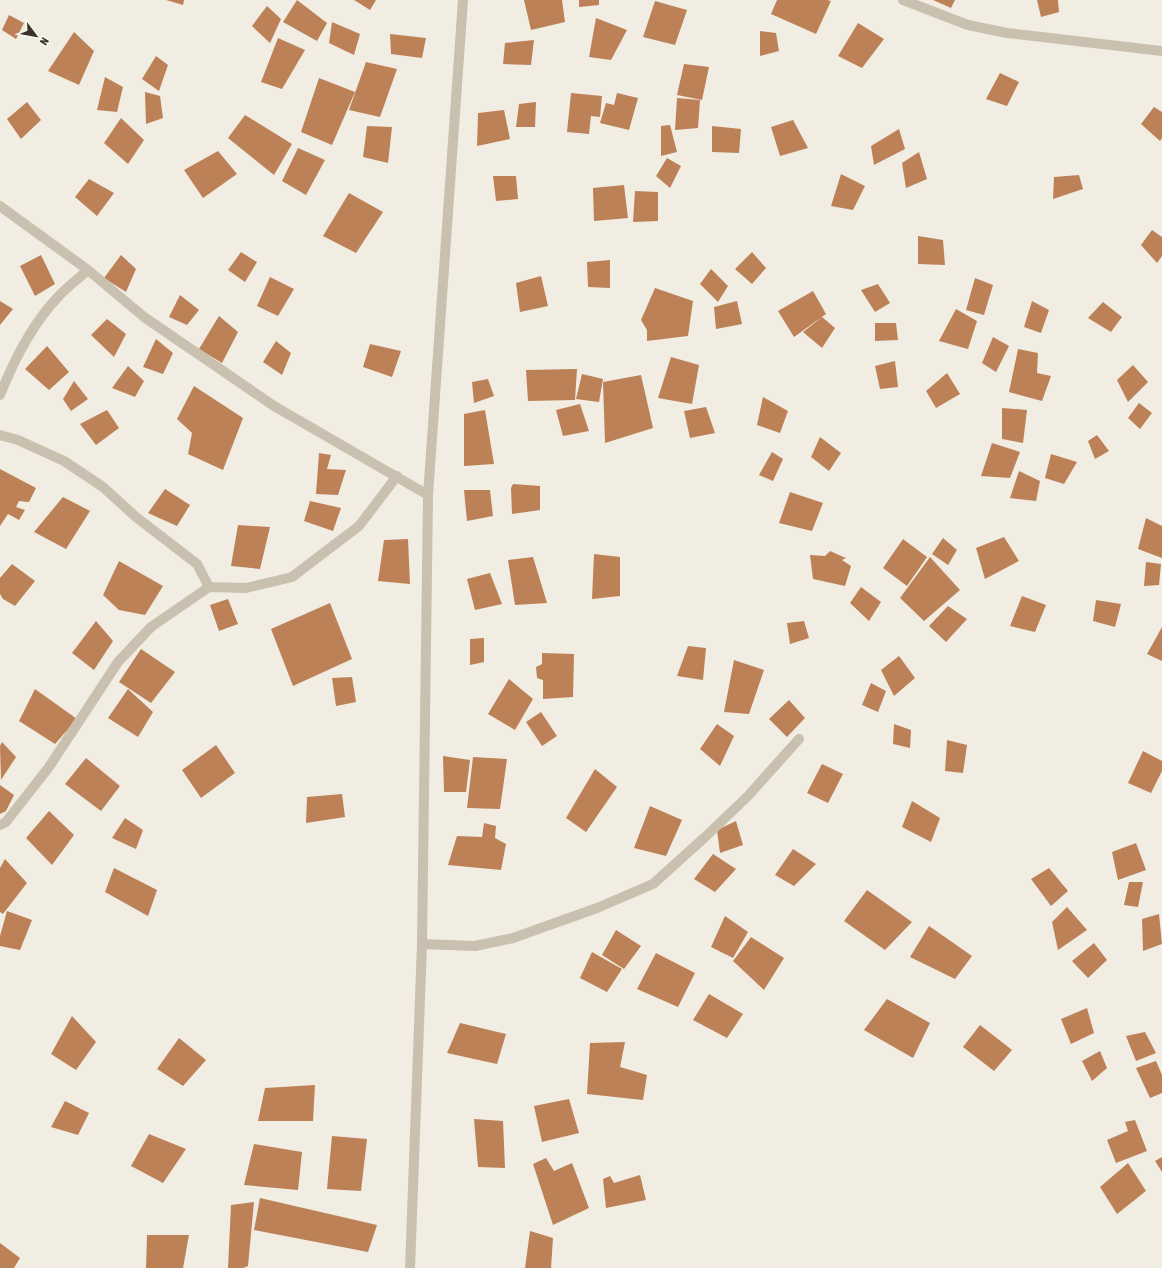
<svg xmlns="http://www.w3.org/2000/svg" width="1162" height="1268" viewBox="0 0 1162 1268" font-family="'Asap Condensed',sans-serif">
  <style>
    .building { fill: #bc8157 }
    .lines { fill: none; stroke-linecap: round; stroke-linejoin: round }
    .street { stroke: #cac0af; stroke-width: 10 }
  </style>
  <rect width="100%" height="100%" fill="#f2ede2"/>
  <path class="building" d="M166,0H184L183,5Z
    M297,0L327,23L317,41L283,22Z
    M354,0H376L370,10Z
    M524,0H562L565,22L531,30Z
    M579,0H599V5L579,7Z
    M777,0H827L831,1L816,34L771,14Z
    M933,0H955L951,8Z
    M1037,0H1058L1059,12L1041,17Z
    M655,1L687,10L675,45L643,37Z
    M267,6L281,19L270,43L252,26Z
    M9,15L24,23L16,39L2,30Z
    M596,18L627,30L611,60L589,57Z
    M332,22L360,34L354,55L329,43Z
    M858,23L884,39L862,68L838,56Z
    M760,31L776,33L779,51L760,56Z
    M74,32L94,51L79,85L48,71Z
    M390,34L426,38L422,58L391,54Z
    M278,38L305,50L282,89L261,82Z
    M534,40L531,65L503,64L505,43Z
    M156,56L168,65L159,91L142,79Z
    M366,62L397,69L380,117L349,110Z
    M684,64L709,67L702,100L677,95Z
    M1000,73L1019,82L1007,106L986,99Z
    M105,77L123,87L117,112L97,110Z
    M319,78L355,92L332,145L301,132Z
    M145,92L160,96L163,118L146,124Z
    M571,93L602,96L600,117L591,116L589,134L567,132Z
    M617,93L638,98L629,130L600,123L606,103L614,105Z
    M677,98L700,100L698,128L675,130Z
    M27,102L41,120L21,139L7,119Z
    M536,102L535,127H516L519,104Z
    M1154,107L1162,112V138L1160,141L1141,124Z
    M504,110L510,139L477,146L478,113Z
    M245,115L292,144L274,175L228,138Z
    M121,118L144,140L128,164L104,143Z
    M793,120L808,148L780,156L771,127Z
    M670,125L677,152L661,156V126Z
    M367,126L392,127L388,163L363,157Z
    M712,126L741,129L739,153L712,152Z
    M899,129L905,149L874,165L871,146Z
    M298,148L325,160L306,195L282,181Z
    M218,151L237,174L203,198L184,170Z
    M919,152L927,179L906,188L902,163Z
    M667,158L681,166L670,188L656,176Z
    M841,174L865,186L853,210L831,206Z
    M1079,175L1083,189L1053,199L1054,177Z
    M493,176H516L518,199L496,201Z
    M89,179L114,193L97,216L75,197Z
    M624,185L628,218L594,221L593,188Z
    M635,191L658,192V221L633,222Z
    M349,193L383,212L356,253L323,236Z
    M1152,230L1162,237V256L1157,263L1141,245Z
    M918,236L943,240L945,265L918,264Z
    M241,252L257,262L245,282L228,270Z
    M752,252L766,268L752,284L735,269Z
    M41,255L55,284L35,296L20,266Z
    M121,255L136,269L126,292L104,278Z
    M610,260V288L588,287L587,262Z
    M711,269L728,286L718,302L700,284Z
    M541,276L548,306L520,312L516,283Z
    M270,277L294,289L278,316L257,306Z
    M975,278L993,285L984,315L966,310Z
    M878,284L890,303L875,312L861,290Z
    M655,288L693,301L688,336L647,341V330L641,320Z
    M813,291L826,314L794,337L778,311Z
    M180,295L199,310L187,325L169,317Z
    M0,301L13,309L0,325Z
    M737,301L742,324L716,329L714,307Z
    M1032,301L1049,310L1041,333L1024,327Z
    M1103,302L1122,317L1111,332L1088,318Z
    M956,309L977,321L968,349L939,341Z
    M219,316L238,332L222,363L199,349Z
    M822,317L835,328L822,348L803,332Z
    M107,319L126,334L114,357L91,335Z
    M875,323H896L898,340L875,341Z
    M993,337L1009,346L996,372L982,363Z
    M156,339L173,353L163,374L143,367Z
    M276,341L291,353L282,375L263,362Z
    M370,344L401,351L392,377L363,367Z
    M47,346L69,372L49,390L25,369Z
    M1018,349L1038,353L1037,373L1051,376L1042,401L1009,392Z
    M671,357L699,365L692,404L658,398Z
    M895,361L898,387L880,389L875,366Z
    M1133,365L1148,382L1128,402L1117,380Z
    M128,366L144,381L135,397L112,388Z
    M577,369L575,400L528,401L526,370Z
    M947,373L960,394L936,408L926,391Z
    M582,374L603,379L599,402L576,399Z
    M641,375L653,428L605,443L603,382Z
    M488,379L494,396L474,403L472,382Z
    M74,381L88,399L71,411L63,399Z
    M194,386L243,418L223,470L188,454L192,433L177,419Z
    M763,397L788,411L780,433L757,425Z
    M1139,403L1152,413L1140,429L1128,418Z
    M580,404L589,431L563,436L556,410Z
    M706,407L715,433L690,438L684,411Z
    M1002,408L1027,410L1023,443L1002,439Z
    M107,410L119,428L96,445L80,424Z
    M485,410L494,464L464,466V414Z
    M1097,435L1109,451L1095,459L1088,441Z
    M820,437L841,453L829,471L811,457Z
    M992,443L1020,452L1010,478L981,476Z
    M772,452L783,459L773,481L759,475Z
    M319,453L331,455L327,469L346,470L338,495L316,494Z
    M1051,454L1077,462L1064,484L1045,478Z
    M0,469L36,488L29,502L19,501L16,507L25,510L19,520L8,514L0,526Z
    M1019,471L1040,481L1036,501L1010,498Z
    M513,484L540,486V510L512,514L511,488Z
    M165,489L190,505L177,526L148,513Z
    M464,490H490L493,516L467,521Z
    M790,492L823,503L812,531L779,523Z
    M63,497L90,511L66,549L34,532Z
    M310,501L341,508L333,531L304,521Z
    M1146,518L1162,526V558L1138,549Z
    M238,525L270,527L260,569L231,566Z
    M1004,537L1019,561L985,579L976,548Z
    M943,538L957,550L948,565L932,554Z
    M408,539L410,584L378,581L384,540Z
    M903,539L927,557L907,586L883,568Z
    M830,551L846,558L842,560L851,566L845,586L813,579L810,555L825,556Z
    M594,554L620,557V596L592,599Z
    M533,557L547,603L515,605L508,560Z
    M930,557L960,590L924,621L900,598Z
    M119,561L163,586L145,615L119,610L103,595Z
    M1146,562L1161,564L1159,585L1144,586Z
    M12,564L35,581L15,606L3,599L0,594V578Z
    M490,573L502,604L475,610L467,579Z
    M861,587L881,602L869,621L850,603Z
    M1022,596L1046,605L1035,632L1010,626Z
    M228,599L238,624L219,631L210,605Z
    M1096,600L1121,604L1115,627L1093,621Z
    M330,603L352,659L293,686L271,629Z
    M948,606L967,619L946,642L929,626Z
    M96,621L113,641L94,670L72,653Z
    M804,621L809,638L790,644L787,623Z
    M1162,627V661L1147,654Z
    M484,638V662L470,665V639Z
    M688,646L706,648L703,680L677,676Z
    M141,649L175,672L151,703L119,682Z
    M542,653L574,654L573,697L543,699V680L537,678L536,667L542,664Z
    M899,656L915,678L894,696L881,670Z
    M734,660L764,670L749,714L724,712Z
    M352,677L356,702L336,706L332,678Z
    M509,679L533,699L515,730L488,714Z
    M871,683L886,691L878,712L862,705Z
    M35,689L77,719L55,744L19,721Z
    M128,689L153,712L138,737L108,718Z
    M789,700L805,718L787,737L769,719Z
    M541,712L557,736L542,746L526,722Z
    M717,724L734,736L720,766L700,749Z
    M894,724L911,730L910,748L893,744Z
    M947,740L967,745L963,773L945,771Z
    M2,742L16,757L1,780L0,746Z
    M216,745L235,773L201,798L182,770Z
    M1143,751L1162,761V771L1151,793L1128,783Z
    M443,756L470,760L466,792H444Z
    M473,757L507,759L500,809L467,808Z
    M86,758L120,786L101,811L65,784Z
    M822,764L843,774L828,803L807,793Z
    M595,769L617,787L586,832L566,818Z
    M0,785L14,795L6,811L0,814Z
    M342,794L345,817L306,823L307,797Z
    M912,801L940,818L931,842L902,827Z
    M650,806L682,820L666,856L634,848Z
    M49,811L74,835L52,865L26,838Z
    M125,818L143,830L136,849L112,838Z
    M736,821L743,845L720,853L717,830Z
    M484,823L496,826L495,838L506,844L501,870L448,865L457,836L482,837Z
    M1136,843L1146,870L1118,880L1112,852Z
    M793,849L816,864L794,886L775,875Z
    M713,854L736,869L715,892L694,879Z
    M5,859L27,883L3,914L0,912V868Z
    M114,868L157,890L148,916L105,892Z
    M1049,868L1068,891L1051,906L1031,879Z
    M1129,882H1143L1138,907L1124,905Z
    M867,890L912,922L885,950L844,921Z
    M1067,907L1087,930L1058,950L1052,922Z
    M7,911L32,920L20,950L0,946V936Z
    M1159,914L1162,944L1143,951L1142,919Z
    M725,916L748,932L733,958L711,947Z
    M929,926L972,956L955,979L910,957Z
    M616,930L641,946L624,969L602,955Z
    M751,937L784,958L764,990L733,961Z
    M1094,943L1107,960L1088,978L1072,961Z
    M592,952L622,969L607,992L580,978Z
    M656,953L695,973L678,1007L637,989Z
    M709,994L743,1014L727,1038L693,1020Z
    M887,999L930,1023L913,1058L864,1030Z
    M1087,1008L1094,1033L1071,1044L1061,1019Z
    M72,1016L96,1042L76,1070L51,1054Z
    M460,1023L506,1034L497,1064L447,1053Z
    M980,1025L1012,1050L994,1071L963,1047Z
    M1145,1032L1156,1053L1136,1061L1126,1036Z
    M179,1038L206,1060L183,1086L157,1069Z
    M625,1042L620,1067L647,1075L643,1100L587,1094L590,1043Z
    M1100,1051L1107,1068L1092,1081L1082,1061Z
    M1156,1061L1162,1075V1093L1150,1098L1136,1068Z
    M315,1085L313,1121H258L265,1088Z
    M569,1099L579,1133L542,1142L534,1106Z
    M65,1101L89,1113L78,1135L51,1127Z
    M474,1119L503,1121L505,1168L478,1167Z
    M1135,1120L1147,1151L1116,1163L1107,1140L1128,1131L1125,1122Z
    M149,1134L186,1149L163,1183L131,1166Z
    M332,1136L367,1139L361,1191L327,1189Z
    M254,1144L302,1152L298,1190L244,1185Z
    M1162,1157V1172L1155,1161Z
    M546,1158L554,1171L572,1163L589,1208L553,1225L533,1164Z
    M1128,1163L1146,1191L1117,1214L1100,1187Z
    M640,1175L646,1200L606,1208L603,1179L610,1176L614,1183Z
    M260,1198L377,1225L368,1252L254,1230Z
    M254,1202L248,1266L243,1268H228L231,1205Z
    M530,1231L553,1238L551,1268H525Z
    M147,1235H189L183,1268H146Z
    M0,1243L20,1258L14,1268H0Z"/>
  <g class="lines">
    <path class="street" d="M903,0L968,25L1007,33L1162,51
      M0,206L88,270L144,317L274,406L428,495
      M0,395C14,360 32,324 58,297C67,287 78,279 88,270
      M0,435L18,440L64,461L103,487L136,517L197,564L209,587L246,588L292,577L359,526L397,476
      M0,825L6,822L49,767L118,662L151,627L209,587
      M422,944L475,946L513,938L597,908L653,884L704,838L748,796L799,739
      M410,1268L422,944L428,495L463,0"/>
  </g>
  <g transform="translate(36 36) rotate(122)" stroke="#faf7ef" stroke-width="3" paint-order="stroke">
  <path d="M0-3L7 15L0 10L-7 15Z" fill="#39332c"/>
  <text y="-6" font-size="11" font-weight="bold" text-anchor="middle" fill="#39332c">N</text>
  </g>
</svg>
